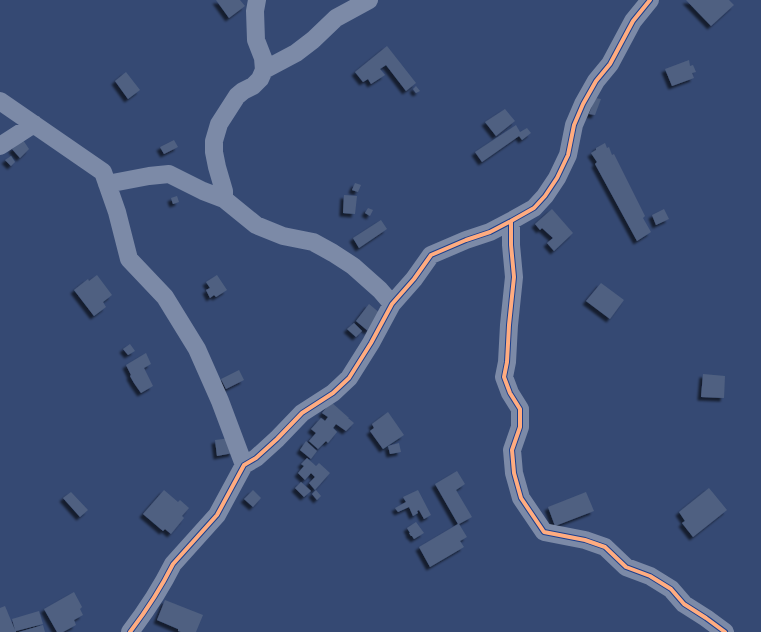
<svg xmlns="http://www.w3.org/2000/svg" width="761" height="632" viewBox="0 0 761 632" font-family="Karla,sans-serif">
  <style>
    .building { fill: #4f6081; filter: url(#shadow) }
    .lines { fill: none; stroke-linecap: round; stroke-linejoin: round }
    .minor { stroke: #7c8aa7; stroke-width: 18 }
    .cycleway-casing { stroke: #1b3f8d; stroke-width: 6 }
    .cycleway { stroke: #ffac80; stroke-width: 4 }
  </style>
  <defs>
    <filter id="shadow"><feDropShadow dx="-3.5" dy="3.5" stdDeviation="1" flood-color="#0009"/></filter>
  </defs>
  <rect width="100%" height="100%" fill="#354973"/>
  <path class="building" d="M216,0H240L245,6L229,18Z
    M686,0H729L734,5L711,26Z
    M387,46L416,83L406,91L386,65L380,69L385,75L371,84L368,79L363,82L355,72Z
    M689,60L690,66L693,65L696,72L692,73L694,78L672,86L665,69Z
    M126,72L140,90L128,99L115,81Z
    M416,86L420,91L416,93L413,89Z
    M595,98L601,99L595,115L589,114Z
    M505,109L515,121L496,136L485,122Z
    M516,125L520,132L527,128L531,133L522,140L519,136L482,162L475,152Z
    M23,140L29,149L20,158L12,149Z
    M174,140L178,147L164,154L160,147Z
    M605,143L607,148L609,147L612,155L614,154L645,216L643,218L651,232L637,241L595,164L597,162L591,153L596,150V148Z
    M11,156L15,162L11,166L5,160Z
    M355,183L361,185L358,192L352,190Z
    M344,195L357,196L355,214L343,213Z
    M177,196L179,202L173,204L171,198Z
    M368,208L373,210L370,216L365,213Z
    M552,209L573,233L554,251L547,243L553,238L542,228L540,230L535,224Z
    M664,209L669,219L656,225L652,215Z
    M381,220L387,229L359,248L353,238Z
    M97,275L112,295L103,302L106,307L94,316L74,290L88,279L89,281Z
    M217,275L227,290L216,297L214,295L210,298L206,290L210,288L206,282Z
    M601,283L624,300L610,319L586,301Z
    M369,304L381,314L368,331L356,321Z
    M354,323L362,331L356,337L347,329Z
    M130,344L135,351L128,355L123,349Z
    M146,353L151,364L144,368L153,386L141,393L134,383L130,376L131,375L126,365Z
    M239,370L244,380L226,389L221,379Z
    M703,374L725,376L724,398L701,397Z
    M331,402L349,418H348L354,423L346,431L336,424L333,428L337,432L328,443L326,441L318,449L309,441L316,433L311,429L321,418L325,421L328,417L322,413Z
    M388,412L404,435L383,449L370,431L374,428L372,424Z
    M231,438L233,453L217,456L215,440Z
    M306,441L317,451L311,459L300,450Z
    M399,443L401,452L390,454L388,446Z
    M307,458L316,466L319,463L330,473L315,490L309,483L315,477L311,473L305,480L298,473L304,466L301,464Z
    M457,471L465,484L456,490L472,517L459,524L467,537L460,541L464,547L430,567L419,547L458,524L435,484Z
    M301,482L311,491L304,497L295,488Z
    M709,488L727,510L693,537L682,523L685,521L679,512Z
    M164,490L178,502L180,500L189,508L182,516L184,518L171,534L165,529L163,531L143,514Z
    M253,490L261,498L253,507L244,499Z
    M316,490L321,496L317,500L312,494Z
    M418,490L431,515L424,519L419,510L417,511L418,513L413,516L409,507L398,512L395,508L406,502L403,497Z
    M71,492L88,510L80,517L63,498Z
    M586,492L594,511L555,526L548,507Z
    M416,522L424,533L414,539L412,536H411L409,533H410L407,528Z
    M74,592L82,607L80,609L83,615L74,620L76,625L63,632H57L44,609Z
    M165,600L203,615L196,632H181L178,631V629L157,620Z
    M5,606L15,630L12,619L39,611L43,624L16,631V632H0V608Z
    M43,625L45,632H19Z"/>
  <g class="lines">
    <path class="minor" d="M264,70L296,53L313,40L336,18L369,0
      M0,101L103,172L117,212L129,259L165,297L197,349L220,401L244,465
      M0,146L34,124
      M107,184L149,176L169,174L203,191L224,199L256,225L283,236L313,242L333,253L353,266L380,290L392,304
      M224,199V191L217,167L214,152V141L219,124L237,96L243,91L253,86L260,79L264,70L263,58L256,40L255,11L257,0
      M511,221V245L514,277L509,325L507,362L504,377L510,393L520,409V427L512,450L514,473L521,498L544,532L585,540L605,547L626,567L650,576L671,589L684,604L706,618L725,632
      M130,632C146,611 161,588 173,564L217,515L244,465L256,458L277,439L302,413L333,393L349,378L371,343L392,304L414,279L431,255L466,240L490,232L511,221L534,208L545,196L557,178L568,155L574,125L583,104L596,81L610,64L633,21L650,0"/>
    <defs>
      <path id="cycleway" d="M511,221V245L514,277L509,325L507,362L504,377L510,393L520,409V427L512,450L514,473L521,498L544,532L585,540L605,547L626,567L650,576L671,589L684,604L706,618L725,632
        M130,632C146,611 161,588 173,564L217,515L244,465L256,458L277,439L302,413L333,393L349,378L371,343L392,304L414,279L431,255L466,240L490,232L511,221L534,208L545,196L557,178L568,155L574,125L583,104L596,81L610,64L633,21L650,0"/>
    </defs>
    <use href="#cycleway" class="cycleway-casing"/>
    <use href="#cycleway" class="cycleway"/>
  </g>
</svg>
